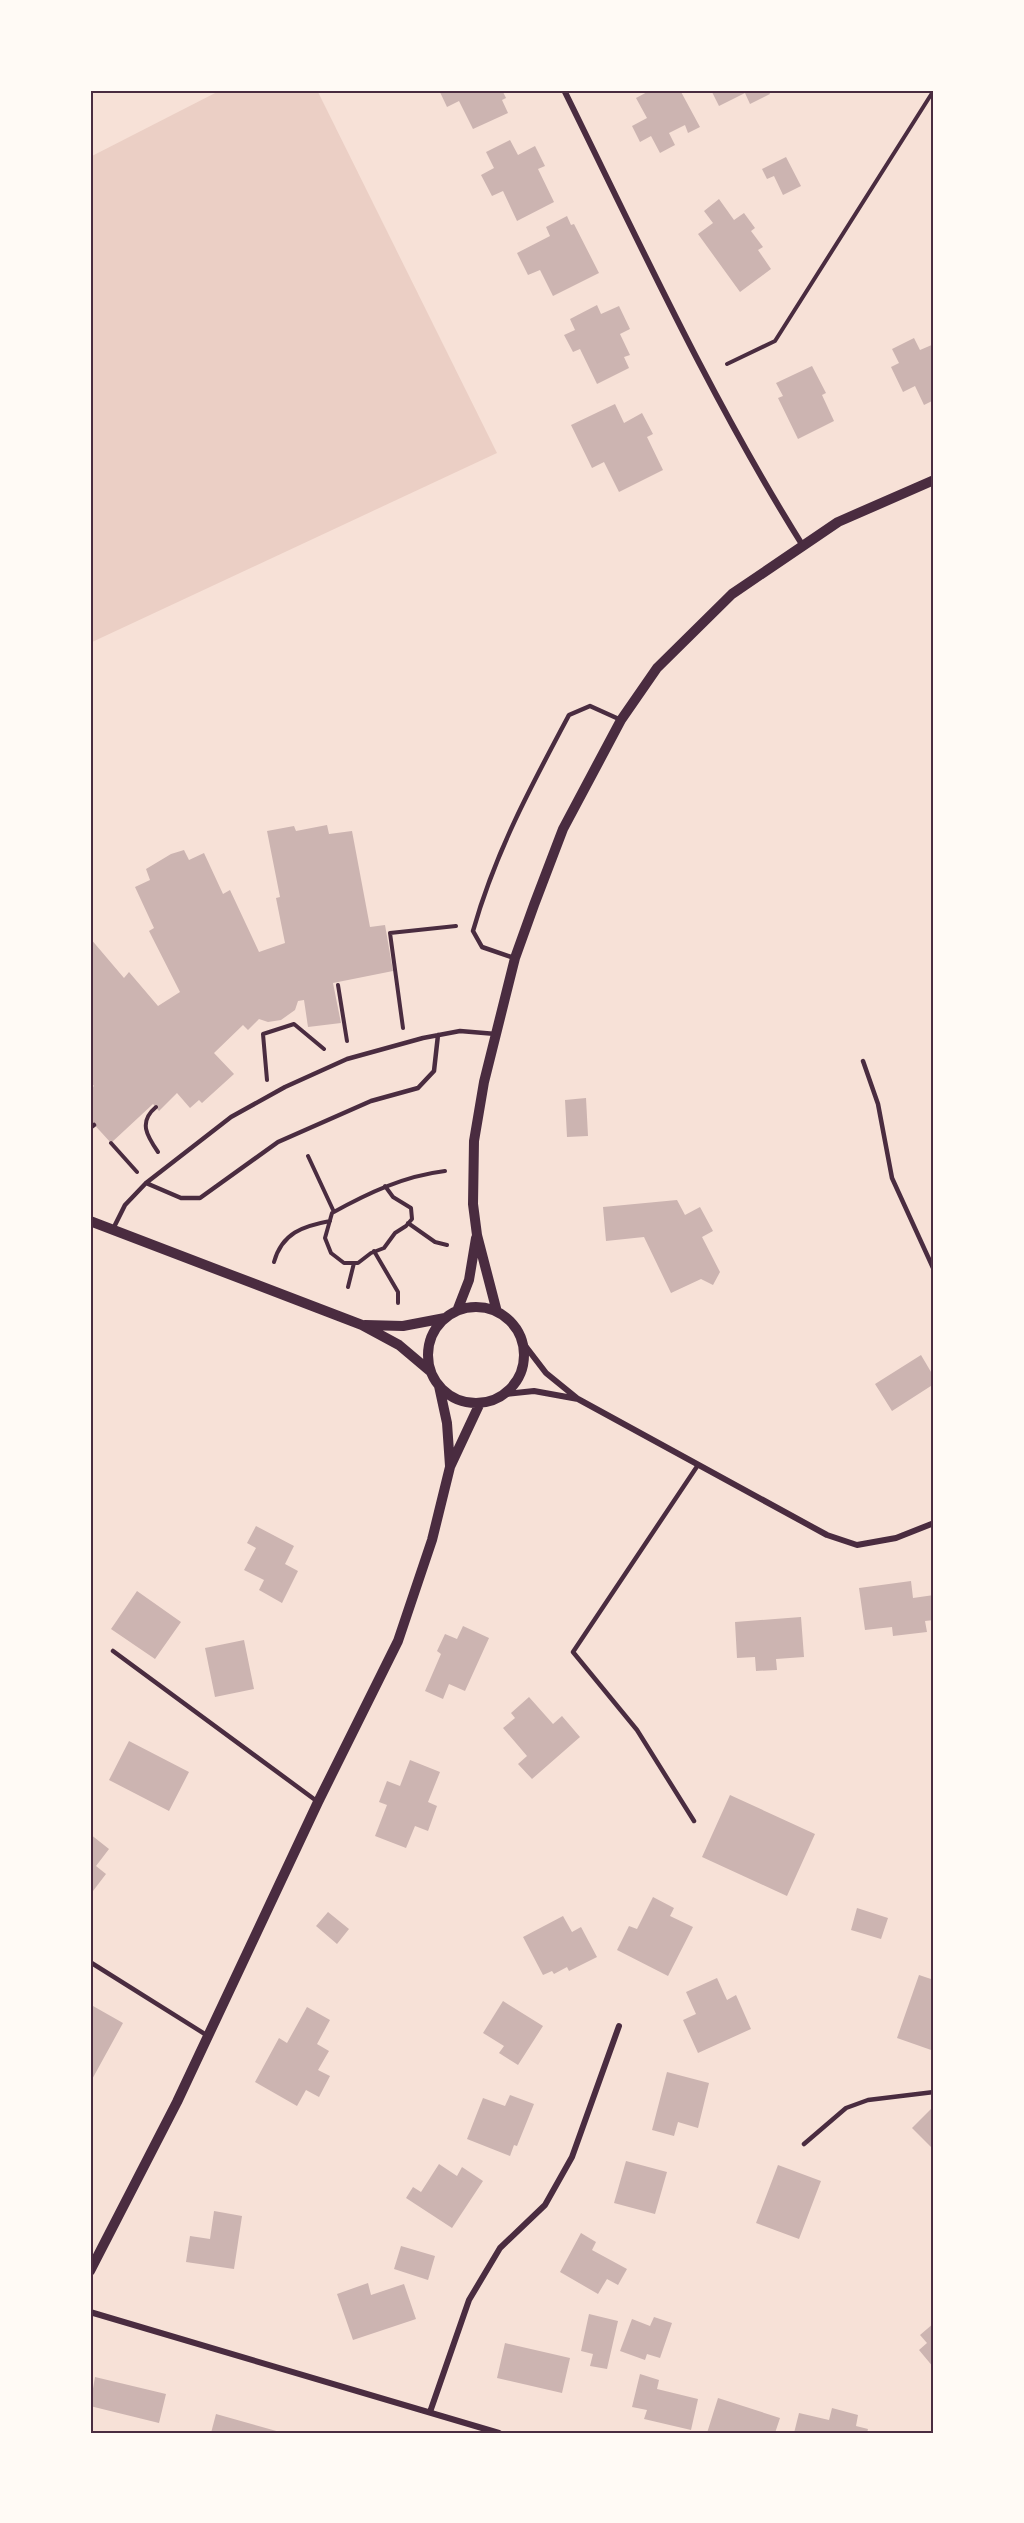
<svg xmlns="http://www.w3.org/2000/svg" width="1024" height="2523" viewBox="0 0 1024 2523" font-family="Jost,sans-serif">
  <style>
    .green { fill: #ebcfc5 }
    .building { fill: #ccb4b1 }
    .lines { fill: none; stroke-linecap: round; stroke-linejoin: round }
    .path { stroke: #4a2c40; stroke-width: 4 }
    .service { stroke: #4a2c40; stroke-width: 4.5 }
    .minor { stroke: #4a2c40; stroke-width: 6 }
    .tertiary { stroke: #4a2c40; stroke-width: 10 }
    .neatline { fill: none; stroke: #4a2c40; stroke-width: 2 }
  </style>
  <rect width="100%" height="100%" fill="#f7e1d7"/>
  <path class="green" d="M221,90H317L497,453L90,643V157Z"/>
  <path class="building" d="M439,90H502L506,98L502,100L508,113L473,129L459,101L447,107Z
    M651,90H680L700,127L688,133L685,125L669,133L675,145L660,153L651,136L640,142L632,126L647,118L636,98Z
    M711,90H768L770,94L750,104L745,93L719,106Z
    M510,140L518,155L535,146L545,166L538,169L554,202L517,221L503,191L492,196L481,175L494,168L486,152Z
    M786,157L801,186L783,195L774,176L767,179L762,169Z
    M719,199L734,220L744,213L755,228L751,231L763,247L758,250L771,269L740,292L698,234L713,223L704,211Z
    M567,216L571,225L574,224L599,273L553,296L540,270L528,275L517,253L550,236L546,227Z
    M597,305L601,314L619,306L630,329L620,334L630,355L624,357L629,368L597,384L580,349L573,352L564,335L575,330L570,319Z
    M914,338L920,350L934,344V400L924,405L915,386L903,392L891,367L899,363L892,349Z
    M812,366L826,393L822,395L834,421L798,439L778,398L783,396L776,383Z
    M615,404L624,423L642,413L653,434L647,437L663,470L619,492L604,462L592,468L571,425Z
    M327,825L329,834L352,831L370,927L385,925L393,971L333,983L341,1023L308,1027L304,1000L298,1001L295,1010L281,1020L268,1022L259,1019L248,1030L243,1025L214,1053L234,1074L202,1103L199,1100L190,1108L177,1093L159,1111L153,1104L111,1143L90,1120V1089L94,1086L90,1082V1069L93,1067L90,1064V938L124,978L129,972L158,1006L180,992L149,931L154,928L135,887L150,880L146,869L171,854L184,850L189,860L204,853L223,894L230,890L259,952L285,943L276,898L280,897L267,831L294,826L296,831Z
    M586,1098L588,1136L567,1137L565,1100Z
    M677,1200L685,1215L700,1207L713,1231L702,1237L720,1272L713,1285L701,1279L671,1293L644,1237L606,1241L603,1207Z
    M921,1355L934,1377V1384L892,1411L875,1384Z
    M256,1526L294,1546L285,1564L298,1571L282,1603L259,1590L264,1580L244,1570L256,1548L247,1543Z
    M911,1581L913,1598L934,1595V1620L925,1621L927,1632L893,1636L892,1627L865,1630L859,1588Z
    M137,1591L181,1622L155,1659L111,1629Z
    M801,1617L804,1657L776,1659L777,1670L756,1671L755,1657L737,1658L735,1622Z
    M463,1626L489,1638L465,1691L449,1684L443,1699L425,1691L441,1654L437,1651L445,1634L457,1639Z
    M244,1640L254,1689L215,1697L205,1648Z
    M529,1697L553,1724L562,1716L580,1737L532,1779L518,1764L527,1756L503,1728L515,1718L511,1713Z
    M129,1741L189,1772L169,1811L109,1780Z
    M410,1760L440,1772L428,1802L437,1806L428,1831L415,1826L406,1848L375,1836L387,1805L379,1802L387,1781L400,1786Z
    M730,1795L815,1834L787,1896L702,1857Z
    M90,1834L109,1849L96,1866L106,1874L93,1891L90,1889Z
    M653,1897L674,1908L670,1916L693,1927L668,1976L617,1950L629,1926L637,1929Z
    M857,1908L888,1918L881,1939L851,1930Z
    M328,1912L349,1929L337,1944L316,1926Z
    M563,1916L572,1932L581,1927L597,1957L569,1971L567,1967L554,1974L552,1971L543,1975L523,1937Z
    M919,1975L934,1980V2051L897,2038Z
    M717,1978L727,2000L736,1995L751,2029L698,2053L683,2020L696,2014L686,1992Z
    M503,2001L543,2026L518,2065L499,2053L504,2046L483,2033Z
    M93,2006L123,2023L90,2083V2012Z
    M307,2007L330,2020L317,2044L329,2051L318,2070L330,2076L319,2097L306,2090L297,2106L255,2082L279,2038L287,2043Z
    M667,2072L709,2083L698,2128L678,2122L674,2136L652,2130Z
    M510,2095L534,2104L517,2146L514,2145L510,2156L467,2139L483,2098L505,2106Z
    M934,2106V2150L912,2128Z
    M626,2161L667,2172L655,2214L614,2203Z
    M439,2164L457,2176L462,2167L483,2181L452,2228L406,2198L413,2187L421,2192Z
    M778,2165L821,2181L799,2239L756,2223Z
    M214,2211L242,2216L234,2269L186,2262L190,2236L210,2239Z
    M581,2233L596,2242L592,2250L627,2269L618,2285L607,2279L598,2294L560,2272Z
    M401,2246L435,2256L428,2280L394,2269Z
    M368,2283L371,2295L404,2284L416,2319L353,2340L337,2294Z
    M589,2314L618,2321L607,2369L590,2366L593,2354L581,2351Z
    M654,2317L672,2323L660,2358L647,2354L645,2360L620,2351L632,2319L650,2326Z
    M934,2323V2368L919,2350L927,2343L920,2335Z
    M505,2343L570,2358L562,2393L497,2378Z
    M640,2374L659,2380L657,2389L698,2399L691,2430L644,2419L647,2410L632,2407Z
    M95,2377L166,2394L159,2423L90,2406Z
    M718,2398L780,2418L775,2433H707Z
    M832,2408L858,2415L856,2426L868,2429L867,2433H794L799,2413L829,2420Z
    M216,2414L280,2432V2433H211Z"/>
  <g class="lines">
    <path class="path" d="M727,364L775,341L934,90
      M338,985L347,1041
      M403,1028L390,933L456,926
      M267,1080L263,1034L294,1024L324,1049
      M156,1107C138,1122 147,1136 158,1152
      M111,1143L137,1172
      M308,1156L334,1212
      M385,1186L393,1197L411,1208L412,1219L406,1226L395,1233L384,1248L371,1253L358,1263H344L331,1253L325,1238L332,1213C368,1193 404,1176 445,1171
      M408,1223L435,1242L447,1245
      M374,1251L398,1292V1303
      M274,1262C282,1233 303,1226 330,1221
      M348,1287L354,1263"/>
    <path class="service" d="M514,958L482,947L473,931C495,853 531,786 569,715L590,706L621,720
      M863,1061L878,1104L892,1178L934,1270
      M90,1128L94,1125
      M146,1183L181,1198H200L278,1142L371,1101L418,1088L434,1071L438,1035
      M113,1229L125,1205L146,1183L231,1117L285,1087L347,1059L423,1038L460,1031L496,1034
      M113,1651L318,1802
      M694,1821L637,1730L573,1652L698,1465
      M90,1962L208,2036
      M804,2144L846,2108L868,2100L934,2092"/>
    <path class="minor" d="M564,90C640,244 712,401 803,546
      M523,1343L546,1373L578,1399L827,1535L857,1545L896,1538L934,1523
      M505,1394L534,1391L578,1399
      M90,2312L499,2433
      M430,2412L469,2300L500,2248L545,2205L572,2157L619,2026"/>
    <path class="tertiary" d="M90,1221L362,1325L399,1345L431,1372
      M428 1355a48 48 0 1 1 96 0a48 48 0 1 1-96 0Z
      M457,1311L469,1280L476,1238
      M497,1312L477,1235L473,1204L474,1141L484,1082L515,958L534,905L563,829L621,720L657,668L732,594L838,522L934,480
      M365,1325L403,1326L445,1318
      M439,1386L447,1423L450,1466
      M90,2271L177,2102L318,1802L398,1641L432,1540L450,1467L480,1403"/>
  </g>
  <rect width="1024" height="2523" fill="none" stroke="#fffaf5" stroke-width="183"/>
  <rect x="92" y="92" width="840" height="2340" class="neatline"/>
</svg>
